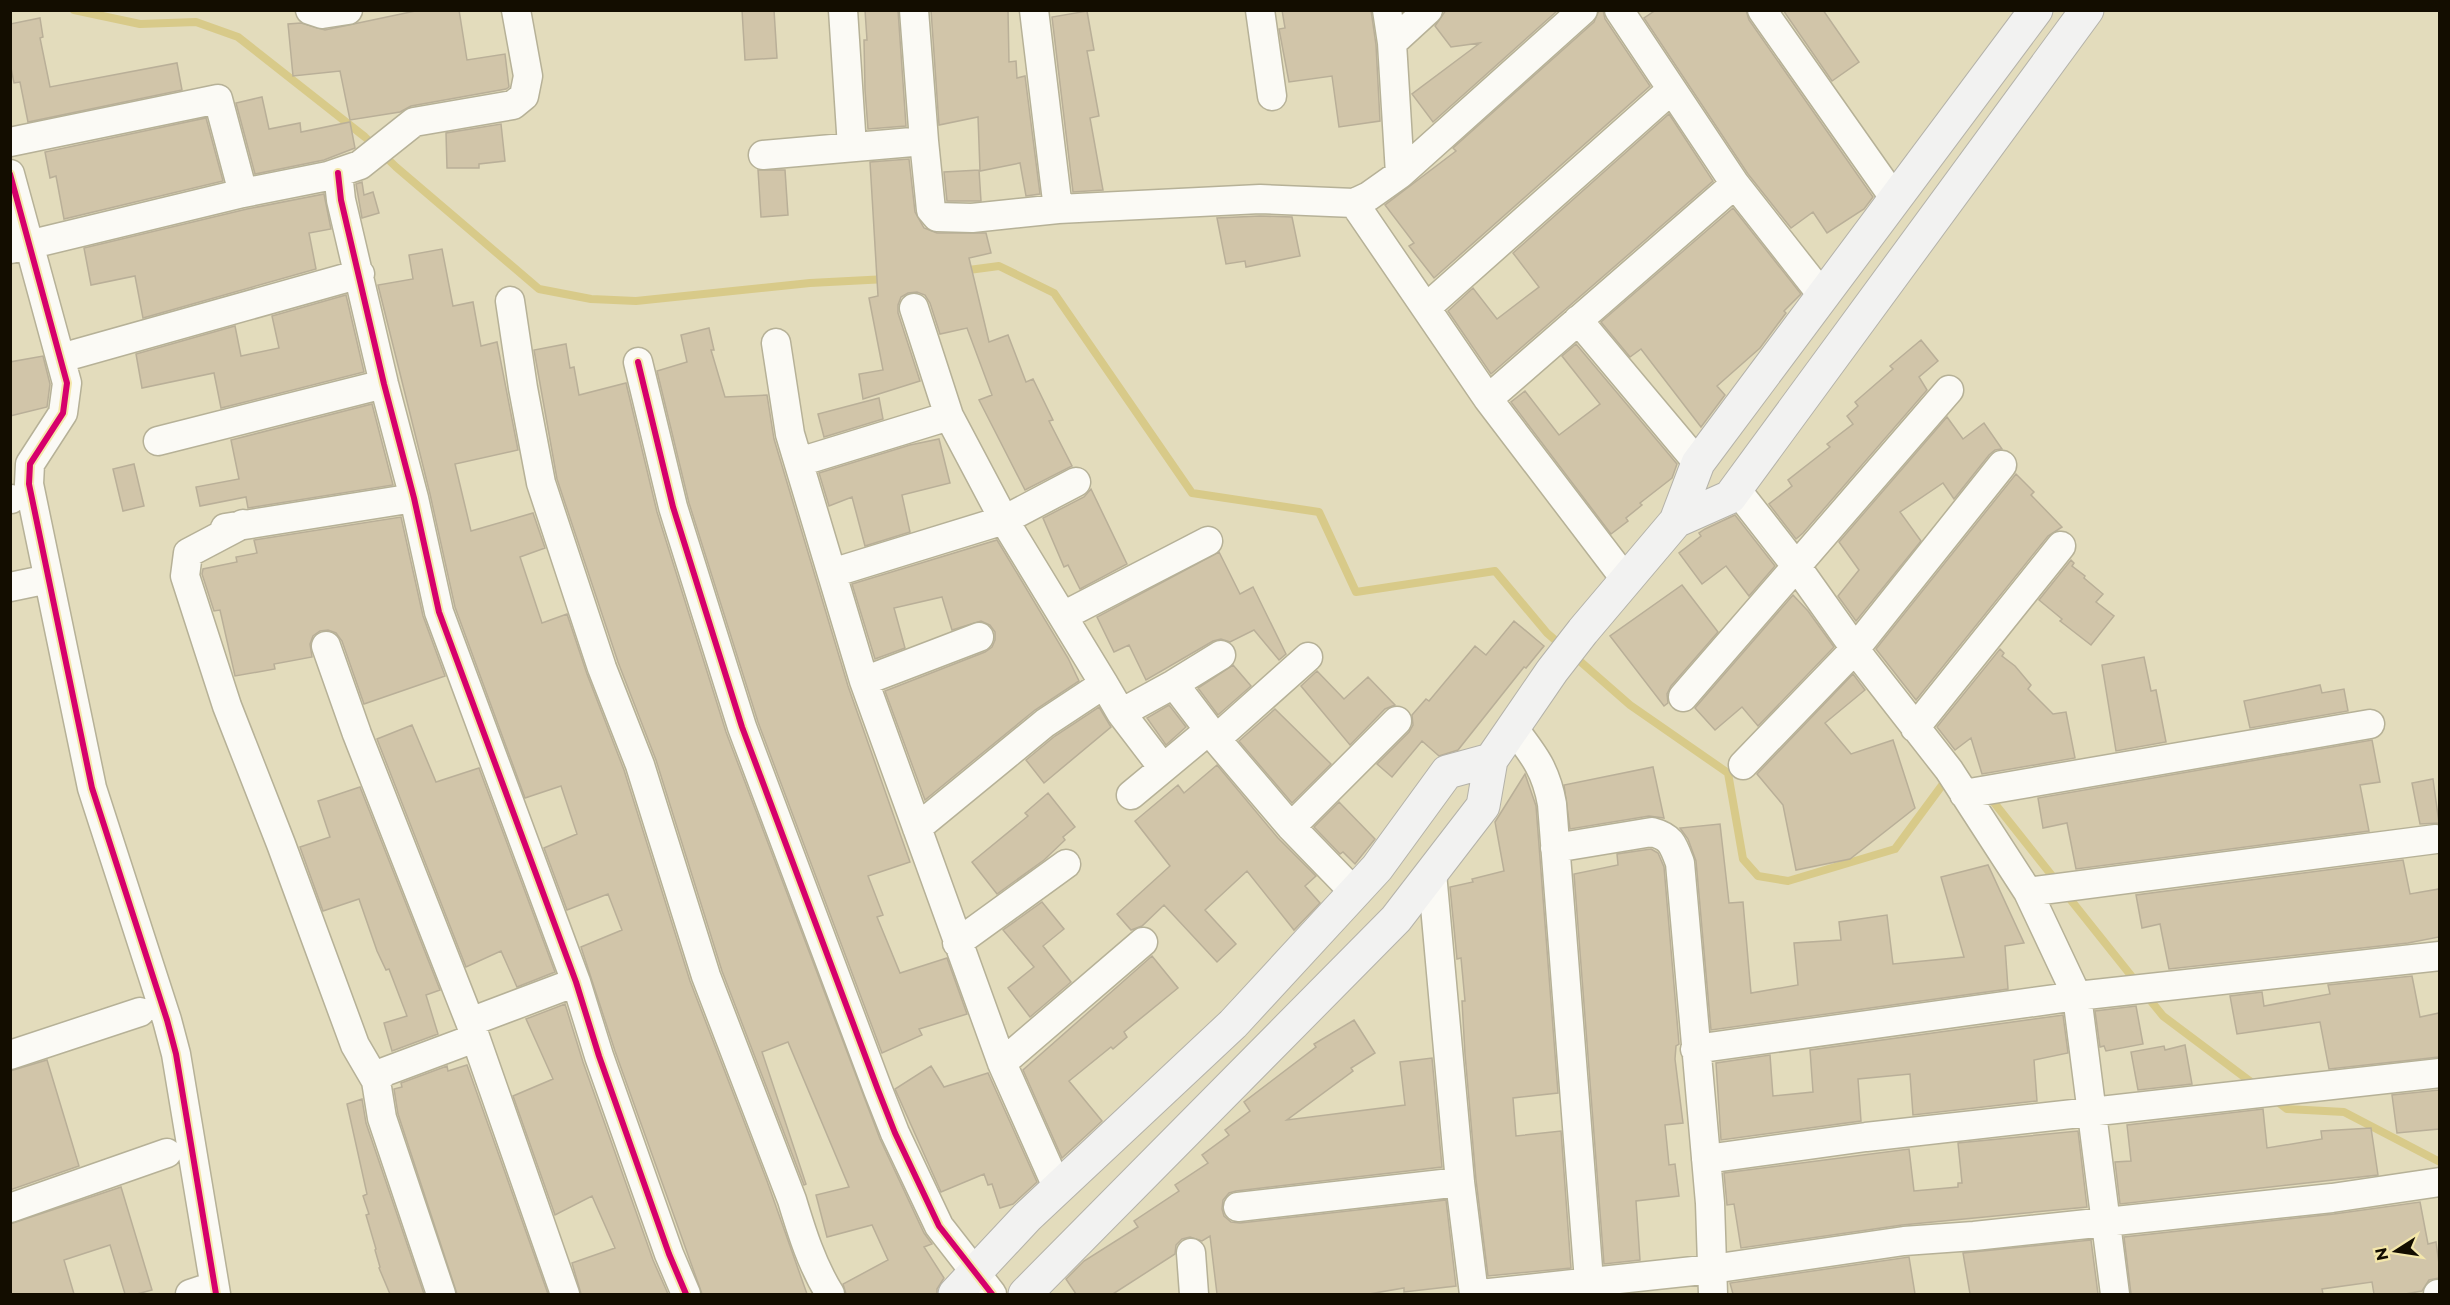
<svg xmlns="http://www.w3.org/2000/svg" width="2450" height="1305" viewBox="0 0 2450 1305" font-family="Montserrat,sans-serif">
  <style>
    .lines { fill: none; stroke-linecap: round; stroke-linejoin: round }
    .stream { stroke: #d8ca89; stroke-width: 8 }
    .building { fill: #d1c5a9; stroke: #b9af98; stroke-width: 1.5 }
    .minor-casing { stroke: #b6b197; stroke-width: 31 }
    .major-casing { stroke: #b4b2a9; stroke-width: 35 }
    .minor { stroke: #fbfaf5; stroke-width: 28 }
    .major { stroke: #f2f2f1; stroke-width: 33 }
    .cycleway-casing { stroke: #f4e7ab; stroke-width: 10 }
    .cycleway { stroke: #d6006c; stroke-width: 6 }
  </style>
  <rect width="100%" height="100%" fill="#e3dcbc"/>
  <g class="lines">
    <path class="stream" d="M74,10L140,24L196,22L238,37L365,137L396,167L539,289L591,299L636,301L810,283L887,279
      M961,271L999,266L1054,293L1192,493L1319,512L1356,592L1495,571L1547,633L1562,646
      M1574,656L1630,705L1728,773L1743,859L1758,876L1788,881L1895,849L1943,784L1950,781
      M1988,795L2057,882
      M2066,894L2137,983
      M2146,995L2163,1016L2255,1085
      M2274,1099L2287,1109L2344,1112L2440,1162"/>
  </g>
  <path class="building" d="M420,10H459L467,60L505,54L509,87L506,89L411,106L400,112L350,120L340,71L293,76L288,24L301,23L325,30Z
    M742,10H774L777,58L745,60Z
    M865,10H898L906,126L868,129L865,90L864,40H867Z
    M931,10H1008L1009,62L1016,61L1017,78L1025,76L1040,194L1026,196L1020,163L980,171L978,117L939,125Z
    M1282,10H1371L1376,45L1380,121L1339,127L1332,76L1289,82L1279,29L1285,28Z
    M1446,10H1558L1433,122L1412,94L1480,43L1451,47L1435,26Z
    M1599,10H1603L1605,19L1650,86L1434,278L1409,246L1414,243L1385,205L1456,151L1453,148L1594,22Z
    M1656,10H1746L1749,20L1873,197L1864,209L1827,233L1813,212L1791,228L1748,174L1644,18Z
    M1783,10H1823L1859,62L1832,81Z
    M1087,11L1094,50L1087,51L1099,116L1090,118L1103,190L1073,192L1052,17Z
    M40,18L43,37L40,38L50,87L177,63L182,90L28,122L20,82L14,83L10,63V24Z
    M262,97L269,129L300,123L301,132L350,122L355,148L324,160L255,174L236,103Z
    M1669,114L1713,181L1491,374L1448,311L1473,288L1497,319L1539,287L1513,253Z
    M206,118L223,181L64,219L56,176L50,178L45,152Z
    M501,124L505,161L479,164V168H447L446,133Z
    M909,159L915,212L924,228L937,233H986L991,253L969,258L989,342L1008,335L1026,382L1033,379L1053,420L1049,421L1072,466L1025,490L979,400L992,395L967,328L940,334L930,303L925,295L917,292L908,293L901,297L898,305V313L920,381L863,399L859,374L883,370L869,298L878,296L870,162Z
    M758,170H785L788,215L761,217Z
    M979,170L981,201H947L944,172Z
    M362,182L364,195L373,192L379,213L362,218L356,184Z
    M324,194L331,229L309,233L316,269L143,318L135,276L91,285L84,248L247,209Z
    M1733,208L1801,294L1784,311L1786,313L1760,348L1717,386L1725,395L1701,427L1641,349L1630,357L1601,322Z
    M1260,216L1292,217L1300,256L1246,267L1245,261L1226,264L1217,218Z
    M442,249L453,306L473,302L481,346L497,342L518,450L455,464L471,531L533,513L545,548L520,557L542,623L567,614L587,674L624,770L690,981L767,1181L807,1294H702L615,1051L581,947L622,930L608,894L567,910L544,848L577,834L561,786L525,798L455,607L430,494L378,285L413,279L409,255Z
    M346,295L364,372L221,408L214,373L142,388L136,354L235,326L241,356L279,348L272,316Z
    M709,328L714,350H711L725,397L767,395L774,439L848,686L910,862L868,876L883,915L877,917L900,973L947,958L967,1014L919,1029L922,1035L882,1053L758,722L689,503L657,371L687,362L681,335Z
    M1921,340L1938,361L1919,377L1927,390L1803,533L1796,539L1769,504L1792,486L1788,480L1830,447L1827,444L1853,424L1847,416L1858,406L1855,402L1893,369L1890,366Z
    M566,344L570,368L574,367L579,395L626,383L657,512L726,732L880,1139L924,1233L932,1244L924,1247L944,1278L937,1289V1294H846L843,1284L888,1260L872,1225L827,1237L816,1195L849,1187L788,1042L762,1052L806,1184L804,1185L722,971L656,760L618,662L557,479L534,350Z
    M1576,344L1677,464L1672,478L1640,503L1642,505L1626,518L1628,521L1611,534L1511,402L1525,391L1559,435L1600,404L1562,356Z
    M43,356L50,384L47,407L10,416V362Z
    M879,398L883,419L824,437L818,414Z
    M372,404L393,485L248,508L246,497L200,506L196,487L239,479L231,440Z
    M1947,417L1963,439L1984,423L2002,449L1995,450L1989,455L1954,499L1943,483L1900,512L1921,541L1856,621L1838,596L1859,570L1839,542Z
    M939,439L950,483L902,495L910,532L865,546L852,497L829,506L819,473L910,445Z
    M134,464L144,506L123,511L113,469Z
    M2016,474L2034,492L2031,495L2062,527L2048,536L1916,700L1876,649Z
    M1091,489L1127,564L1080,589L1068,565L1064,567L1043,518L1084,497Z
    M1735,515L1775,566L1749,596L1726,566L1702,584L1679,553L1701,536L1699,533L1705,529Z
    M401,517L423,616L445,676L364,704L342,641L336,633L328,630L320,631L313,636L310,644L312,657L274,664L275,669L235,676L220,610L214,611L202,574L203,569L237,562L236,557L257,553L254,540Z
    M997,540L1068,658L1079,681L1035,710L925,800L885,691L985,652L992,647L995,640V632L990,625L981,621L952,630L942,597L894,608L905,648L875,659L852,584Z
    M1219,552L1240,594L1253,587L1286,654L1279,660L1254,630L1230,642L1221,639L1213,641L1146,680L1129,645L1114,652L1097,617Z
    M2071,560L2074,563L2072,566L2085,576L2084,578L2103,594L2096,602L2114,616L2091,645L2060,621L2062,619L2039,600Z
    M1682,585L1718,632L1671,686L1667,694L1668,703L1664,706L1610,636Z
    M1793,595L1808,611L1834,647L1758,726L1742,707L1715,730L1695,708Z
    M1514,621L1544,646L1526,668L1524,667L1458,750L1439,756L1422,741L1392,777L1377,764L1409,732L1413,725L1412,715L1426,699L1429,701L1475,646L1486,655Z
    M2000,649L2004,653L2002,656L2015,666L2031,685L2028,689L2053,714L2066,712L2075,758L1982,774L1971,738L1955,750L1937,727Z
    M2144,657L2151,691L2156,690L2166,742L2116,751L2102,665Z
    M1233,665L1251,686L1218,715L1198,688Z
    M1317,671L1344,699L1368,677L1395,705L1385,709L1350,745L1301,686Z
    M1853,674L1865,690L1825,723L1851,754L1893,740L1915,808L1850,859L1796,870L1783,805L1757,774Z
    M2320,685L2322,693L2344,689L2348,711L2250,728L2244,701Z
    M1169,705L1186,727L1166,745L1147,718Z
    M1099,707L1111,727L1044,783L1026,760L1055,736Z
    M1275,709L1331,764L1292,803L1239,741Z
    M412,725L436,782L479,768L555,972L517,987L501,951L466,967L377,739Z
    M2372,740L2380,782L2360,785L2369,831L2076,869L2067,823L2043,828L2038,798Z
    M1217,765L1278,838L1316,876L1305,886L1320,903L1294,930L1247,871L1205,910L1236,944L1217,962L1164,905L1142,926L1131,930L1117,914L1170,866L1135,821L1178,785L1184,793Z
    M1653,767L1664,818L1649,816L1570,829L1564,785Z
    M1525,774L1536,806L1558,1093L1513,1098L1516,1136L1561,1131L1571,1268L1488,1276L1476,1180L1465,1054L1462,1001H1465L1461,958L1457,959L1450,887L1473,882L1472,879L1504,871L1495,822Z
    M2433,779L2439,823L2420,824L2412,783Z
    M360,787L440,990L426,995L438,1034L392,1051L384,1023L407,1016L389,969L386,970L377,951L359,899L323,911L300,847L330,837L318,801Z
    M1048,793L1075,827L1063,837L1065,840L1044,860L997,894L972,862L1028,816L1025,813Z
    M1339,802L1375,839L1355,864L1343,852L1340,854L1314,827Z
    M1720,824L1729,903L1743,902L1751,993L1798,985L1794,943L1841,940L1839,922L1887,915L1893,964L1964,957L1941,877L1988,865L2024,943L2005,946L2008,989L1711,1030L1696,861L1688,839L1680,828Z
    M1651,849L1658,853L1664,867L1679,1044L1676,1046L1675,1059L1683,1123L1665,1125L1669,1165L1675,1164L1679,1196L1636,1201L1640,1260L1604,1264L1574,874L1618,865L1617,854Z
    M2403,860L2410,894L2439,889V937L2408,943L2169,969L2160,924L2142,928L2136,895Z
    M1042,902L1064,929L1043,946L1071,982L1030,1017L1008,988L1034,967L1003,930Z
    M1152,956L1178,988L1124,1032L1127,1037L1113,1049L1111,1047L1069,1081L1102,1121L1062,1158L1023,1070Z
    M2412,976L2420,1017L2439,1013V1057L2329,1069L2320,1022L2237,1034L2230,996L2262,992L2264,1006L2330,994L2328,985Z
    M565,1004L583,1062L653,1260L668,1294H581L572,1263L615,1248L592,1196L555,1215L513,1096L553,1079L526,1019Z
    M2136,1006L2143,1044L2106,1051L2104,1046L2100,1047L2095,1011Z
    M2063,1015L2068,1053L2034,1060L2037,1101L1913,1115L1910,1074L1858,1079L1861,1121L1721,1140L1716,1063L1770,1055L1773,1096L1813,1092L1810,1050Z
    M1354,1020L1375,1053L1351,1068L1353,1071L1287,1120L1405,1105L1400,1062L1432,1058L1442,1167L1236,1191L1229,1193L1223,1200L1222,1209L1224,1216L1231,1222L1240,1223L1446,1200L1456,1286L1404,1292V1288L1369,1294H1217L1210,1236L1202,1241L1190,1237L1182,1239L1176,1245L1175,1254L1113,1294H1076L1066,1279L1084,1261L1138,1227L1134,1221L1179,1191L1175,1185L1208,1163L1202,1155L1229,1135L1225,1130L1250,1111L1244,1102L1316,1047L1314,1044Z
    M2185,1045L2192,1084L2138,1090L2131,1052L2164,1046L2165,1050Z
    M47,1060L79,1166L10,1190V1071Z
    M467,1065L548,1294H457L398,1114L394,1089L402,1087L401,1083L447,1066L448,1071Z
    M931,1066L944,1087L988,1073L1037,1182L1013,1204L1000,1208L992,1184L988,1185L984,1174L941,1192L895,1089Z
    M2439,1090V1129L2397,1133L2392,1095Z
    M362,1099L366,1123L424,1294H390L379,1268L380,1267L375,1250L376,1249L366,1215L369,1214L363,1196L367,1194L347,1104Z
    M2263,1109L2267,1148L2322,1139L2321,1131L2371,1128L2378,1175L2120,1204L2115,1162L2131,1161L2127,1125Z
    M2078,1131L2087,1207L1902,1225L1741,1248L1734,1204L1727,1205L1724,1173L1909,1149L1914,1191L1958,1187V1183H1962L1958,1143Z
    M121,1187L152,1290L137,1294H125L110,1245L64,1260L74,1294H10V1224Z
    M2420,1202L2428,1244L2436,1242L2439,1264V1278L2429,1280L2422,1291L2405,1294H2374L2372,1282L2322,1289L2323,1294H2131L2124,1237L2334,1214Z
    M2091,1240L2098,1294H1970L1963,1253Z
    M1909,1257L1915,1294H1733L1730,1283Z"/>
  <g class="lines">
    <defs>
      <path id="minor" d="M310,10L322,14L348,10
        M843,10L852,147
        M1034,10L1058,209
        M1260,10L1272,96
        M1387,10L1392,43
        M1619,10L1735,184L1823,296
        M1762,10L1895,199
        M924,141L931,210L937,217L972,218L1058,209L1260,199L1354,203L1369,196L1400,174L1392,43L1428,10
        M10,142L218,99L243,193
        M763,155L924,141L914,10
        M338,173L341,200L384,384L414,498L439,612L576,982L599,1056L669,1254L686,1294
        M10,174L67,383L63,413L30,464L29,484L92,788L167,1020L176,1054L216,1294
        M1400,174L1583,10
        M1354,203L1488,399L1626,580
        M11,249L243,193L328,176L360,165L414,122L513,105L524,96L528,76L516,10
        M510,301L523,388L541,483L602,668L640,765L706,976L792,1200C802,1233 812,1265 830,1294
        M1427,307L1671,90
        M914,308L949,416
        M1578,320L1698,463
        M776,343L790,434L864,681L1002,1063L1058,1189
        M61,358L360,274
        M638,362L673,507L742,727L878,1090L895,1133L939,1226L992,1294
        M1488,399L1735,184
        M158,441L384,384
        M799,462L949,416L1004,520L1104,684
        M1736,489L1797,567L1863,660L1949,770L2028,892L2077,996L2115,1294
        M10,499H11
        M243,524L188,553L185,576L227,706L281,844L355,1045L376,1081
        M225,528L414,498
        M832,573L1004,520L1076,482
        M10,587L34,582
        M1063,616L1208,541
        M326,646L357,734L470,1022L565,1294
        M864,681L979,637
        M1174,684L1221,655
        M1683,697L1949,390
        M1121,713L1163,768
        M1915,728L2061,546
        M1514,729C1534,755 1546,770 1552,804L1589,1281
        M1216,739L1291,827L1355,893
        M1743,765L1855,649L2002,465
        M1964,794L2370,724
        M1131,795L1208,731
        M1291,827L1397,721
        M917,828L1045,723L1104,684L1121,713L1174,684L1216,739L1308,657
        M1555,848L1652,832C1671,837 1673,844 1680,863L1710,1203L1713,1294
        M1432,873L1460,1182L1474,1294
        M2028,892L2436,839
        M957,943L1066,864
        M470,1022L576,982
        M1695,1049L2077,996L2440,956
        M10,1055L140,1012
        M1002,1063L1143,942
        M1706,1159L1866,1137L2440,1073
        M1238,1207L1460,1182
        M10,1208L167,1153
        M1191,1253L1194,1294
        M190,1294L202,1290
        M441,1294L382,1118L376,1081L384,1072L392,1069L475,1038
        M1480,1294L1712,1269L1904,1241L1974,1236L2332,1198L2440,1182
        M2438,1294H2440"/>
      <path id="major" d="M1676,521L1730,497L2087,10
        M955,1294L1027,1217L1233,1024L1377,868L1447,772L1491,760
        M1025,1294L1396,919L1483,806L1491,760L1552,671L1583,631L1676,521L1698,463L2036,10"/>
    </defs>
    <use href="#minor" class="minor-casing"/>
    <use href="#major" class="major-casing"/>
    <use href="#minor" class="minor"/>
    <use href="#major" class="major"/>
    <defs>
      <path id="cycleway" d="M338,173L341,200L384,384L414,498L439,612L576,982L599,1056L669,1254L686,1294
        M10,174L67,383L63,413L30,464L29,484L92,788L167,1020L176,1054L216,1294
        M638,362L673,507L742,727L878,1090L895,1133L939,1226L992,1294"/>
    </defs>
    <use href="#cycleway" class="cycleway-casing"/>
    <use href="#cycleway" class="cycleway"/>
  </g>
  <rect width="2450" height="1305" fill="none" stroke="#130d00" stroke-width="24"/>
  <g transform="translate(2396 1251) rotate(258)" stroke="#f4e7ab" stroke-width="4.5" paint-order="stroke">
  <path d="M0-4.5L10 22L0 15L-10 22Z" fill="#130d00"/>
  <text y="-9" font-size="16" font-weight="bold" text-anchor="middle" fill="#130d00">N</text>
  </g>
</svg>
